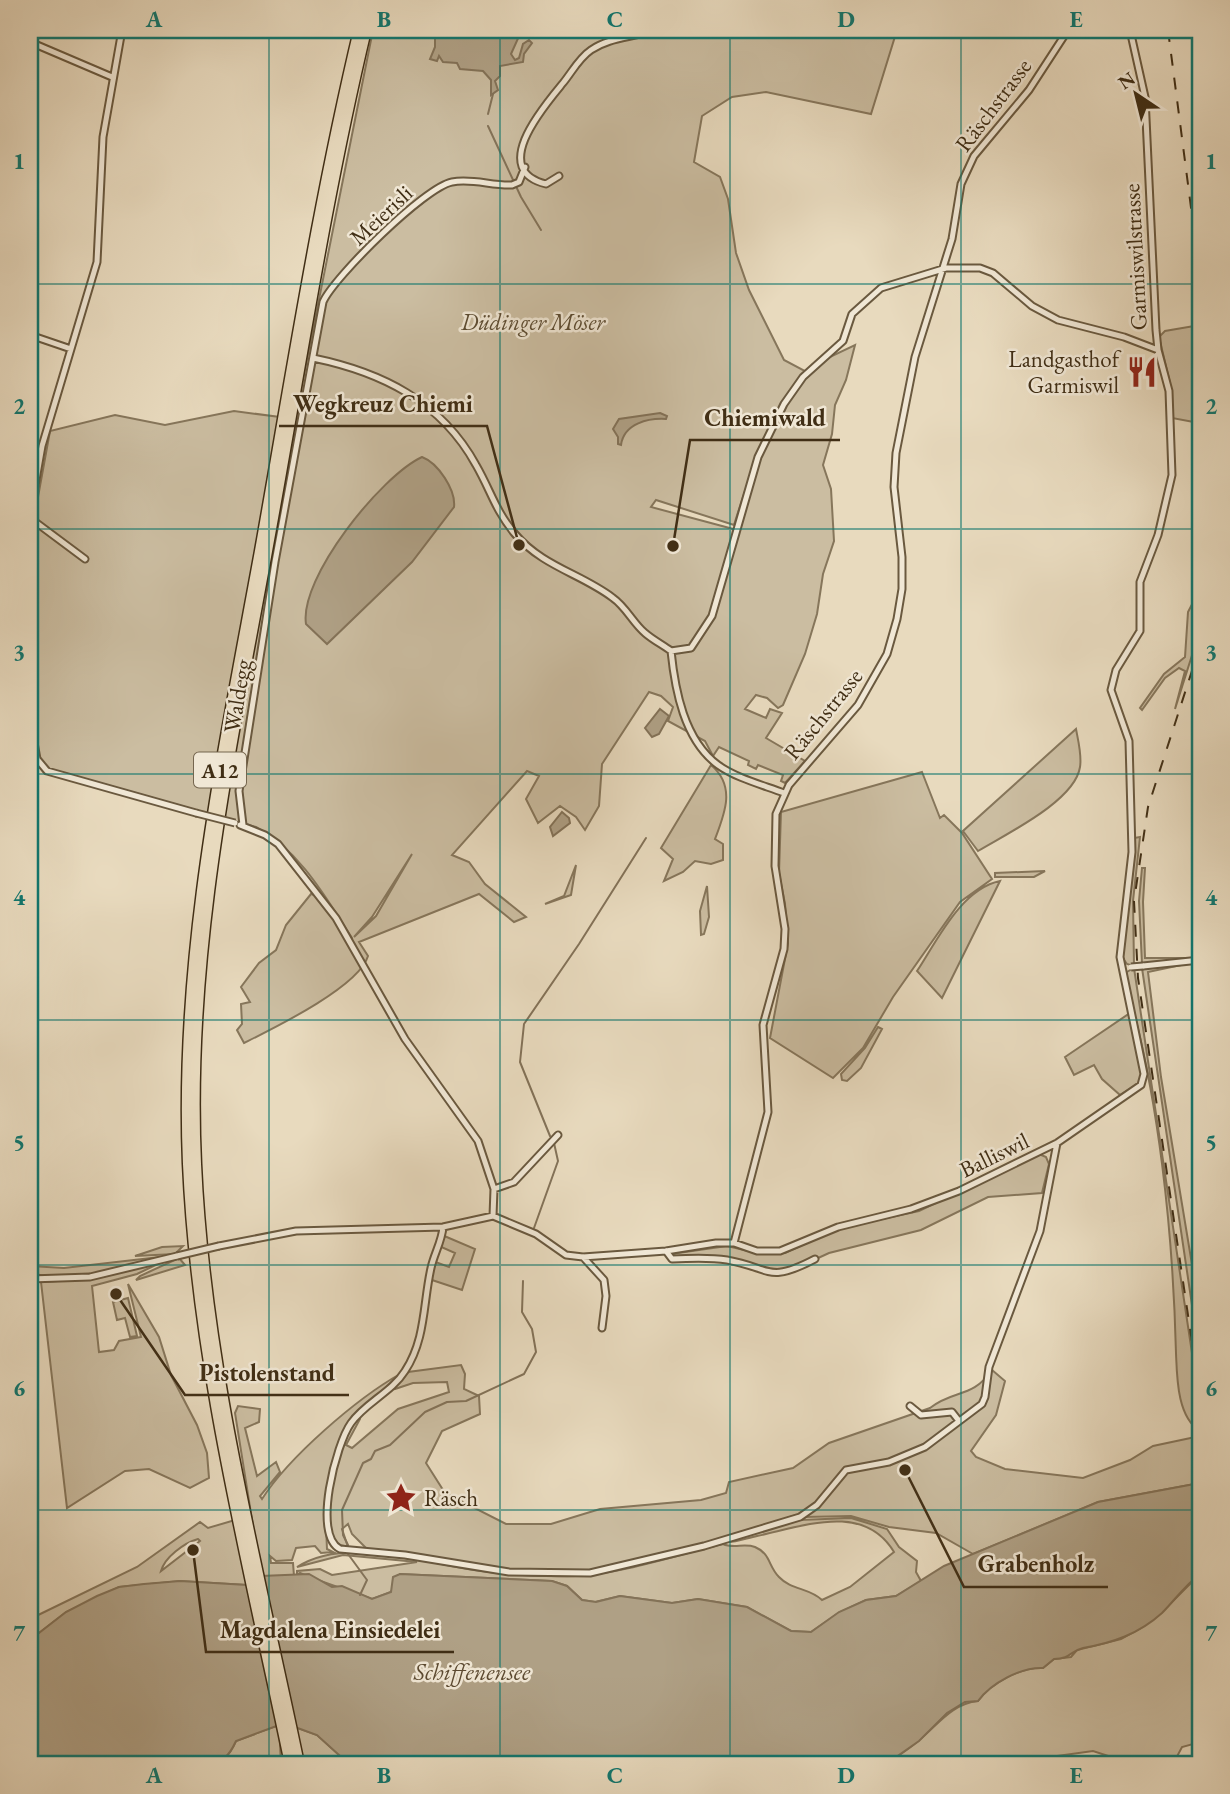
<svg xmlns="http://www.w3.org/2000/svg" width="1230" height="1794" viewBox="0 0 1230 1794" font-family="'EB Garamond',serif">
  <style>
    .green { fill: #cbbda1; stroke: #86765b; stroke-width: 2; fill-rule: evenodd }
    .water { fill: #afa085; stroke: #837258; stroke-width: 2 }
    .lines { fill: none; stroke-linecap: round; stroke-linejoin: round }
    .stream { stroke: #837258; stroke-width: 2 }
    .street-casing { stroke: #6a593f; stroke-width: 9 }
    .highway-casing { stroke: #402e15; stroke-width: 13 }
    .street { stroke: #f0e7d5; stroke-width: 5 }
    .highway { stroke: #e8dabe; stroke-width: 10 }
    .rail { stroke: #402e15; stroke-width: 2; stroke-dasharray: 12 12; stroke-linecap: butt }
    .street-bridge-casing { stroke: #6a593f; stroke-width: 9; stroke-linecap: butt }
    .street-bridge { stroke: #f0e7d5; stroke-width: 5 }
    .grid { fill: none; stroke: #0f766e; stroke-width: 2; stroke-opacity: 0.55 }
    .labels { text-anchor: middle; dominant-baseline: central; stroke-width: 5; stroke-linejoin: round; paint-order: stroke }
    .shield { fill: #f0e7d5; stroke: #75664f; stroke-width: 2 }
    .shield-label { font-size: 21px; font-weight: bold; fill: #402e15 }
    .street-label { font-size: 23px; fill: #402e15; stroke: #f0e7d5 }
    .park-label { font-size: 23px; font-style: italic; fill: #5c4b31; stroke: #f0e7d5 }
    .poi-label { font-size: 23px; fill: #402e15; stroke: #f0e7d5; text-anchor: end }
    .water-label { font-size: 24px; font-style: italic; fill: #5c4a31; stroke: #f0e7d5 }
    .leader { fill: none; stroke: #402e15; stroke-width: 2.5 }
    .callout-dot { fill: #402e15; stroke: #f0e7d5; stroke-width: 2.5 }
    .callout-label { font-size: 24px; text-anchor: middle; font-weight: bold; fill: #402e15; stroke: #f0e7d5; stroke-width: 5; stroke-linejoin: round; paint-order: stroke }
    .neatline { fill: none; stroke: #0f766e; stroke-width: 2.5 }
    .grid-label { font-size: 23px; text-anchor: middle; font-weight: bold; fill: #0f766e }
  </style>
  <rect width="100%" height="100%" fill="#e8dabe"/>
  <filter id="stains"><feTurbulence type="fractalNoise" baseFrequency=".00286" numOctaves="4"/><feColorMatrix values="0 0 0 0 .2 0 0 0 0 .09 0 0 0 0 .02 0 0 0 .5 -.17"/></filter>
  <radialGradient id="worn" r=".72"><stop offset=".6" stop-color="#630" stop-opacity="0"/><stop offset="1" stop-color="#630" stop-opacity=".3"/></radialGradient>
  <path class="green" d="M373,30H897L871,114L766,92L732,97L702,116L694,162L720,177L728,199L736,253L749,290L784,360L805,371C769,420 752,467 734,525L656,500L651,507L737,530L759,458L787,404L815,364L855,345L846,380L835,405L832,434L823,465L831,489L834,541L823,574L817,614L805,654L783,705L778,708L767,698L756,695L745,709L766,718L770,709L782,713L766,738L805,761L785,783L781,781L783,775L758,765L756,769L748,765L749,761L719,747L713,756L705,741L668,721L673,707L661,696L649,692L602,764L599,806L585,830L576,817L560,806L538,823L526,799L539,776L527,771L452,855L469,862L485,884L526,917L514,922L479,894L359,942L368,956C359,987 272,1029 244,1043L237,1030L242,1024L241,1004L250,1002L241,987L259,963L276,950L286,925L311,894L318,896L350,940L352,938C326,898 300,851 256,827L46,768L39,760L36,747L31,748L37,767L30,787V541L50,431L115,415L165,425L234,411L295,419ZM412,854L376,916L354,937L372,917Z
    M1194,326L1200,328V333L1199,423L1172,418L1170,383L1159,337L1165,331Z
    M1200,589V630L1175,709L1185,671L1179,668L1165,678L1142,710L1140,708L1164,674L1185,657L1188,612Z
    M1076,729C1078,740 1082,755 1080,767C1075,801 1006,834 978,851L963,831Z
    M711,765C736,786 725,813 715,839L723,844V860L711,864L695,861L683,872L664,881L673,859L661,848Z
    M922,772L940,818L944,815L962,833L992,879L960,902L893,997L863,1048L833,1078L770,1038L788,943L785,904L779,873L781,812Z
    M1140,837L1133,901L1134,966L1127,964L1122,957L1134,838Z
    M576,865L571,895L545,904L564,896Z
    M1142,868H1145L1143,902L1145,958H1200L1142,964L1139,901Z
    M1045,871L1034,877H995V873Z
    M1000,881L942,998L917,971C937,941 961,889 1000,881Z
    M707,886L709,917L704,934L701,935L700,911Z
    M1200,961L1148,972L1161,1077L1200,1313V1359L1142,968Z
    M1134,968L1200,1406V1431C1177,1417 1177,1377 1176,1353C1173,1234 1159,1094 1125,980V973Z
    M1130,1013L1141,1074L1139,1083L1120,1095L1102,1079L1094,1065L1074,1075L1065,1057Z
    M878,1027L882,1029L861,1068L847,1081L842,1080L841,1074L865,1048Z
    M1039,1154L1046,1157L1049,1164L1042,1193L988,1197L921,1230L829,1253L790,1271H765L734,1260L674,1258L671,1254L727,1246L757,1253H785L840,1228L919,1211Z
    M442,1235L475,1249L462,1290L429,1279L433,1261L449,1267L455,1253L439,1246Z
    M183,1246L175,1254L135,1256L162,1247Z
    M160,1257C125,1266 63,1287 30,1272V1266L64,1268Z
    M179,1258L185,1265L136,1280L140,1276Z
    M164,1261L137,1274L92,1286L99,1352L114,1350L119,1341L141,1337L128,1284L159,1337L171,1375L197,1425L207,1453L209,1478L190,1488L149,1469L125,1471L67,1508L41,1282L91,1279Z
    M128,1298L137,1336L130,1337L125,1318L117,1320L113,1302Z
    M461,1365L465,1374L464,1389L479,1396L480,1414L442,1431L426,1463L445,1493L506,1524H551L600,1509L701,1500L726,1493L729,1482L793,1468L829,1443L930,1408C954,1389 972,1399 992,1370L1005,1381L996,1415L971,1451L976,1457L1005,1469L1083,1478L1130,1460L1153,1446L1200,1436V1483L1098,1502L973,1554L936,1533L889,1527L851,1516L805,1517L803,1513L703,1544L591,1570H510L367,1549L352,1534L348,1524L342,1529L348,1547L336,1544C316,1510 338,1457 352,1424L358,1417L360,1419L346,1445L352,1448L398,1409L449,1392L447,1382L413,1383L395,1389L392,1385L408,1372Z
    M400,1374L346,1425L325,1503L327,1549L333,1552L321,1553L315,1546L296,1548L292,1560L276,1561L270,1556L271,1563H293L294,1576H266L247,1585L180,1581L119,1587L66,1612L30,1640V1619L137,1567L200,1522L208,1528L235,1520L237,1529L253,1526L235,1413L238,1406L260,1409L259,1422L245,1428L257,1476L276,1462L280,1472L260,1496L262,1499C289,1457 356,1399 400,1374ZM198,1539L200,1541L161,1571C165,1557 184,1543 198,1539Z
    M851,1518L887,1529L899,1547L917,1561L916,1572L921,1581L896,1596L866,1600L840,1612L811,1632L791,1631L747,1607L698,1599L672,1603L620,1596L595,1602L582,1600L567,1586L552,1581L400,1574L391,1592L372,1599C347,1590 324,1583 300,1573L297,1575V1571L320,1569L332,1575L417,1562L343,1555L297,1567C345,1536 421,1562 474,1570C507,1575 543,1577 576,1576C617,1575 681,1554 723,1544C733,1549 744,1543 755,1547C771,1554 768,1566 779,1577C791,1590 810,1588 822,1600L850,1587L894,1552C864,1502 804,1526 757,1536C747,1538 734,1543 726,1542L799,1520Z
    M1200,1574V1735L1197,1743L1182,1747L1173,1764H1133L1093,1751L1021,1761L1005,1757L984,1764H886C896,1757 908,1750 918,1741C938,1725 951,1704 978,1701C991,1683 1021,1667 1043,1668L1054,1659L1071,1657L1077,1650L1121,1639L1141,1628L1161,1613Z
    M279,1725L281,1764H197C218,1756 224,1768 236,1741Z
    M295,1727L317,1735L349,1764H303Z"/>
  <path class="water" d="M435,30L436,33L438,30H518L520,34L511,54L515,60L519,58L523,44L529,40L532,43L524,54L523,62L500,66V76L495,81L498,90L491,95V80L483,71L460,69L457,63L443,62L439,56L437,61L430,59L435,47Z
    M660,413L667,416L666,419C649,418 624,423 621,445L618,444V437L613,429L619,419Z
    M422,457C438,463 456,490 454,507L412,562L327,644L306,624C299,578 381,476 422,457Z
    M660,709L669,716L659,734L652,737L645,728Z
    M562,812L569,818L570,823L553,836L550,827Z
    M1200,1483V1574C1185,1585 1175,1600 1162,1613C1139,1634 1112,1643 1083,1648C1070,1651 1071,1659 1054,1659L1043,1668C1021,1667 991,1683 978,1701L965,1702L947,1713L919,1741L886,1764H349L317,1735L295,1727L279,1725L236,1741C224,1767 219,1756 197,1764H30V1640L66,1612L97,1596L119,1587L144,1584L180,1581L247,1585L261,1576L309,1574L332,1587L342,1586L372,1599L391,1592L393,1577L400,1574L552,1581L567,1586L582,1600L596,1602L620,1596L672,1603L698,1599L747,1607L791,1631L811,1632L839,1612L866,1600L896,1596L944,1566L1098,1502Z"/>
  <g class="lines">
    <path class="stream" d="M488,114L493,94
      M488,126L521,197L541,230
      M550,1136L520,1062L524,1024L579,944L646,838
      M534,1228L558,1161L554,1143
      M348,1545L343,1535L342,1510L363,1463L371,1459L375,1451L390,1445L425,1412L447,1402L466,1401L524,1374L536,1352L532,1329L522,1312L523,1281
      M348,1554L367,1580L360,1595"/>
    <defs>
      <path id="street" d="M30,42L112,77
        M559,176L546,184C488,170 545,105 563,83C572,72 579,58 591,50C610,37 633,38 653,30
        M30,335L71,349
        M313,358C381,372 441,401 476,465C491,491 495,510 515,534C543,567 582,574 613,598C626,607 633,623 645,633C653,640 663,645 671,651L691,648L712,616L758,457L784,404L803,377L843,341L852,314L881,288L946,268H980L993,273L1032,306L1058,320L1124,337L1158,350
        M30,514L42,446L97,262L103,137L122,30
        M30,518L85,559
        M671,651C675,690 684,740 718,765C736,778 763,785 784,793
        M30,720L37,759L47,771L196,813
        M240,825L265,835L278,844L336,918L405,1039L478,1141L494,1189L493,1216
        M243,825L239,791L275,562L323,302C334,277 425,187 452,182C472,178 492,186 512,185L519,182L525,167
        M1143,966L1200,960
        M494,1189L514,1182L558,1135
        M443,1227C442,1241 434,1254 431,1268C423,1303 426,1339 405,1371C392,1392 365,1403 351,1423C336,1444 312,1535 340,1549L405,1555L509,1572L590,1573L704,1546L800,1517L817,1505L846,1470L889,1462L925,1447L982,1404L985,1397L989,1367L1040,1231L1057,1143
        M734,1243L768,1112L763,1025L784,949L785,929L775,866L776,814L789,785L858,705L887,654L897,619L902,589V557L894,487L896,453L915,357L952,239L961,184L974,156L1029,90L1068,30
        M219,1246L296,1231L443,1227L493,1216L536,1234L566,1255L583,1257L666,1251L716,1243H734L757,1251H780L838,1227L911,1209L959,1191L1057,1143L1141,1085L1144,1074L1120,957L1132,852L1129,741L1111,690L1116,670L1140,631V582L1158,535L1172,475L1169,391L1158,350L1156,330L1145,97L1130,30
        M666,1251L672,1259C690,1258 709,1257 727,1260C772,1268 767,1284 815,1259
        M583,1257L604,1280L606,1296L602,1328
        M30,1279L90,1277L177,1256
        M910,1406L921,1415L952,1412L959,1421"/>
      <path id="highway" d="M290,1764C249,1566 197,1366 188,1164C179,956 223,754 260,551C291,377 318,202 359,30
        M299,1764C258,1566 205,1367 196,1164C186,956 230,754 267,551C299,377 325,202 366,30"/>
    </defs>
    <use href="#street" class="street-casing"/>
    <use href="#highway" class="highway-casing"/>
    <use href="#street" class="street"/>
    <use href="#highway" class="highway"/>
    <path class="rail" d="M1168,30L1200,277
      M1200,646L1148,807L1134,901L1138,978L1200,1396"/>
    <defs>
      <path id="street-bridge" d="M196,813L235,823
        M1131,967L1143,966
        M177,1256L219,1246"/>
    </defs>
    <use href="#street-bridge" class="street-bridge-casing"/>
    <use href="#street-bridge" class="street-bridge"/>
  </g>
  <path class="grid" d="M269,30V1764M500,30V1764M730,30V1764M961,30V1764M30,284H1200M30,529H1200M30,774H1200M30,1020H1200M30,1265H1200M30,1510H1200"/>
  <defs>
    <symbol id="restaurant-bare" viewBox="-9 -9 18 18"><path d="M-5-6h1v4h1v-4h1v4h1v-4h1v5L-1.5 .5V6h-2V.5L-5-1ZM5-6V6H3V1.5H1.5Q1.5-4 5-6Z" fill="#8f2418" stroke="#f0e7d5" stroke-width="2.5" paint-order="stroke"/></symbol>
    <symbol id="sight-bare" viewBox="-9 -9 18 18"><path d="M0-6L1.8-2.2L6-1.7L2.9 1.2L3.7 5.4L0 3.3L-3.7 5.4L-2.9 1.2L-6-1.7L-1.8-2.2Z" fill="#8f2418" stroke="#f0e7d5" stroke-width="2.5" paint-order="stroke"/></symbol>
  </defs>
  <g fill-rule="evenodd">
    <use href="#restaurant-bare" x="1120" y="350" width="44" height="44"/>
    <use href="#sight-bare" x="379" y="1476" width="44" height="44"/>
  </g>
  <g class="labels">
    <rect class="shield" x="194" y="752.5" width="52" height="35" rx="5"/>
    <g class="shield-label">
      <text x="220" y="770">A12</text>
    </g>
    <g class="street-label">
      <text transform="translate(993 105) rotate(-53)">Räschstrasse</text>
      <text transform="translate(381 215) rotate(-43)">Meierisli</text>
      <text transform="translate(1135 257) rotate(-93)">Garmiswilstrasse</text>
      <text transform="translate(237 696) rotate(-81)">Waldegg</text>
      <text transform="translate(823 714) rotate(-51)">Räschstrasse</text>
      <text transform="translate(994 1155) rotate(-26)">Balliswil</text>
    </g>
    <g class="park-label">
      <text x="533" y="322">Düdinger Möser</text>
    </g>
    <g class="poi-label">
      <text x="1119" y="359">Landgasthof<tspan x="1119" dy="26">Garmiswil</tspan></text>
      <text x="424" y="1498" text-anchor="start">Räsch</text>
    </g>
    <g class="water-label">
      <text x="472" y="1671">Schiffenensee</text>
    </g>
  </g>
  <path class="leader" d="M519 545L487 426H279M673 546L690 440H840M116 1294L185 1395H349M905 1470L964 1587H1108M193 1550L206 1652H454"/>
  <g class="callout-dot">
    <circle cx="519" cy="545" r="7"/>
    <circle cx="673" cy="546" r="7"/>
    <circle cx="116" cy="1294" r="7"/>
    <circle cx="905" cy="1470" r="7"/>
    <circle cx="193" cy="1550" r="7"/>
  </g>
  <g class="callout-label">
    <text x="383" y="412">Wegkreuz Chiemi</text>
    <text x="765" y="426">Chiemiwald</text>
    <text x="267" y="1381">Pistolenstand</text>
    <text x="1036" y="1572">Grabenholz</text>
    <text x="330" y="1638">Magdalena Einsiedelei</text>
  </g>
  <rect width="1230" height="1794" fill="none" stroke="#e8dabe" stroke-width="77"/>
  <g transform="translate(1136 94) rotate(325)" stroke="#f0e7d5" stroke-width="5" paint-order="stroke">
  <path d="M0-5L12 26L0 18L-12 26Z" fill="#402e15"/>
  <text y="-10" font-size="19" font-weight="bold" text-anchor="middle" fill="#402e15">N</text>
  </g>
  <rect x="38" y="38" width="1154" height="1718" class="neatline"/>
  <g class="grid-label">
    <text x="154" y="27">A</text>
    <text x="384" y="27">B</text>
    <text x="615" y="27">C</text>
    <text x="846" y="27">D</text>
    <text x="1076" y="27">E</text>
    <text x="19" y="169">1</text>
    <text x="1211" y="169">1</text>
    <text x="19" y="414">2</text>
    <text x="1211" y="414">2</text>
    <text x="19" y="660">3</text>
    <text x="1211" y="660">3</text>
    <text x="19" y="905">4</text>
    <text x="1211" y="905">4</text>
    <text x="19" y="1150">5</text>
    <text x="1211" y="1150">5</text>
    <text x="19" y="1396">6</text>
    <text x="1211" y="1396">6</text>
    <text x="19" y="1641">7</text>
    <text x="1211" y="1641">7</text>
    <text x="154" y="1783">A</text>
    <text x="384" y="1783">B</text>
    <text x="615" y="1783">C</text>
    <text x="846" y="1783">D</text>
    <text x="1076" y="1783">E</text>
  </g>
  <rect width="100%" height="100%" filter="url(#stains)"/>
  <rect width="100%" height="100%" fill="url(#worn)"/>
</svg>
